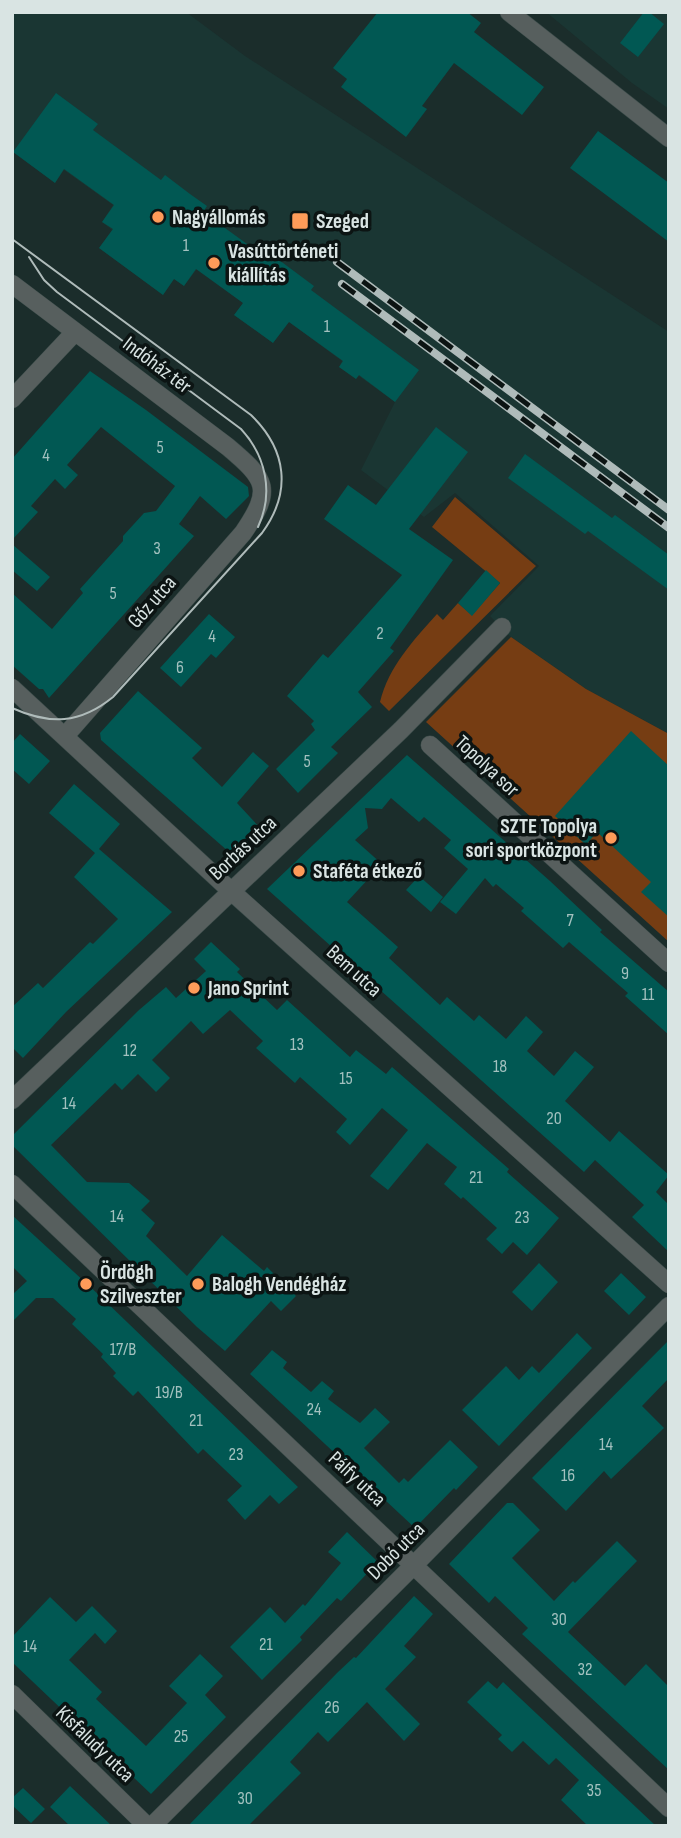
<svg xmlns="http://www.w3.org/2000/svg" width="681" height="1838" viewBox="0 0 681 1838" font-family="'Sofia Sans Condensed',sans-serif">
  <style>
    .built { fill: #1a3633 }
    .green { fill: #763d13 }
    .building { fill: #015853 }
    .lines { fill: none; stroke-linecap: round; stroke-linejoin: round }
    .street-casing { stroke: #394a48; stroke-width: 19 }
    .street { stroke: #575f5e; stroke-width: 18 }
    .tram { stroke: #afbbba; stroke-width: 2 }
    .rail-casing { stroke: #afbbba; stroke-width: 8 }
    .rail { stroke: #0c1413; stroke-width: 5; stroke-dasharray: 16; stroke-linecap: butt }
    .poi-dot { fill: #fe9b59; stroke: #0c1413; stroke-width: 2.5 }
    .labels { text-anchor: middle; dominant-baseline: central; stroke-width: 7; stroke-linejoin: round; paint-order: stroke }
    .number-label { font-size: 18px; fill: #a3c1bf }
    .poi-label { font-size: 21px; font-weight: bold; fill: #d9e4e3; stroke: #0c1413; text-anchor: start }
    .street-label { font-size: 21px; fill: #d9e4e3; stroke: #0c1413 }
  </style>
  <rect width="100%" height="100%" fill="#1b2d2b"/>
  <path class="built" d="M12,12H186L245,56L669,332V734L586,689L511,637L490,616L539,566L455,493L424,517L361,470L395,402L359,376L356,379L339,367L342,361L289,322L273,343L234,315L243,303L197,269L184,286L174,279L163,295L99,248L112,230L102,222L113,205L64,170L55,183L12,151Z
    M546,12H669V109L632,83Z"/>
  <path class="green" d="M455,497L536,566L389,711L380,702C389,666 413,641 437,614L443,620L458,603L472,615L500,583L432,527Z
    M511,637L586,689L669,734V942L426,722Z"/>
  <path class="building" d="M378,12H467L481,23L474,32L544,87L522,115L454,63L422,106L427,109L406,137L341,87L347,79L333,68Z
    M644,12H649L664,24L638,57L620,43Z
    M56,93L98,124L93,130L161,180L165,175L190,194L207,206L203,212L272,262L275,257L314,286L311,290L419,370L395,402L359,375L356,379L339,367L343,361L289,322L273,343L234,315L243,303L196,269L184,286L174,279L163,295L99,248L113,229L102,222L114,205L64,169L55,183L13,152Z
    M598,131L669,183V242L570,168Z
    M90,371L146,410L248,487L249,496L226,519L200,496L179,524L194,536L49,698L43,689H39L12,665V593L52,629L83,593L80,589L123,541V536L144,513L156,511L175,486L101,427L67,465L78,475L65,489L55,479L31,506L38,512L12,540V459Z
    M436,427L468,452L409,529L453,560L390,648L394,651L358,692L372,707L331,747L338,753L298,793L276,769L315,730L311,724L314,721L287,696L323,654L328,658L402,575L324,519L348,485L376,505Z
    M525,454L612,518L615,515L669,555V590L588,531L585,534L508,478Z
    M12,544L50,577L37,591L12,570Z
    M486,570L500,583L472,616L458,603Z
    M209,614L235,637L216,658L211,654L181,687L160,668Z
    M138,691L202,748L192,758L222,787L253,752L269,766L237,803L261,829L237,859L101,740L100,733Z
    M631,731L669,766V917L641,892L651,882L597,832L586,845L555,816Z
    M20,734L50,761L29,784L12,769V743Z
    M407,755L550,881L602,930L600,932L669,992V1035L625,996L628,993L569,942L563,948L521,911L524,908L496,884L493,887L485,878L456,914L440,902L468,869L444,848L451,840L424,817L419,822L391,798L382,809L365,808L368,828L355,840L382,864L347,902L398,947L389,958L440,1005L447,997L474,1021L479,1015L506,1039L526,1016L543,1032L527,1051L554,1076L575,1051L594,1067L565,1101L610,1142L619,1131L669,1175L656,1192L669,1205V1252L632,1217L644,1205L595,1160L584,1172L267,889Z
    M74,784L120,824L99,849L172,912L66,1012L23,1058L12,1047V1007L38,983L43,988L90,942L93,944L118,919L74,877L95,853L49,813Z
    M419,876L443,897L431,912L406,890Z
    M211,942L240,969L237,972L277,1010L287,1000L350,1057L356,1050L386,1074L392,1067L509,1169L507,1172L559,1218L527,1255L513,1242L502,1254L486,1239L497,1228L463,1197L461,1199L444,1184L457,1167L427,1143L388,1190L370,1176L408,1130L382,1108L350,1145L336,1132L347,1119L300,1077L295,1083L256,1048L263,1041L230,1010L203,1034L191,1021L152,1060L170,1078L156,1092L138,1074L122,1090L115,1083L51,1145L87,1182L129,1183L150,1201L141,1210L155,1223L146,1236L187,1276L222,1235L264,1271L267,1267L296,1296L281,1311L271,1301L225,1351L197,1327L12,1145V1136L139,1010L166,987L176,998L206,971L194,959Z
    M12,1215L99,1295L298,1487L279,1504L270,1495L245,1520L227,1500L242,1486L203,1449L198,1454L138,1391L133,1396L113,1376L116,1373L101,1357L103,1354L72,1324L76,1319L53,1298H36L12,1322V1295L27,1281L12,1266Z
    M539,1263L558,1282L532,1311L512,1292Z
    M621,1273L646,1297L629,1315L604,1291Z
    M577,1333L592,1348L499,1446L462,1410L506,1366L519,1380L532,1366L539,1373Z
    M669,1340V1378L642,1406L664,1428L611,1479L604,1471L566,1511L532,1478Z
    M272,1350L287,1362L283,1368L311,1392L322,1381L334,1391L328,1399L360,1423L375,1408L390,1422L364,1448L399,1483L404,1478L408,1482L450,1440L478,1467L456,1490L454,1488L415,1528L250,1374Z
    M507,1503H513L540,1530L512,1558L554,1601L573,1581L575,1583L617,1541L637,1561L568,1632L625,1686L646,1664L669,1687V1770L522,1634L528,1628L495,1596L489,1603L449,1564Z
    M347,1532L378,1562L341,1601L337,1598L300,1637L302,1640L262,1680L230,1647L270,1607L285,1623L303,1604L305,1606L341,1563L328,1552Z
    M414,1596L433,1614L404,1646L416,1657L385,1689L420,1724L404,1741L367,1702L328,1742L318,1732L290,1762L301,1773L248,1826H188L337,1673L354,1657L356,1658Z
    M50,1597L76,1622L92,1606L117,1631L105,1644L95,1633L69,1660L102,1692L96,1699L146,1746L187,1703L169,1686L200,1654L223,1676L205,1695L226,1717L151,1794L12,1662V1637Z
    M488,1681L497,1689L503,1682L656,1826H588L561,1800L579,1780L556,1758L549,1765L523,1741L512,1752L498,1739L502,1735L467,1702Z
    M70,1786L112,1826H70L50,1807Z
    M23,1788L45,1809L31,1823L12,1805V1798Z"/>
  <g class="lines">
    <defs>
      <path id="street" d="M509,12L669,138
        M12,284L228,447C267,480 273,489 243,533L65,736
        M12,399L75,332
        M12,688L231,891L669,1284
        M430,745L669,963
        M12,1100L401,730L502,627
        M12,1184L669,1808
        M12,1694L147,1826
        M152,1826L415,1564L669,1306"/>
    </defs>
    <use href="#street" class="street-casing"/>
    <use href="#street" class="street"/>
    <path class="tram" d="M12,239L251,415C287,450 292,492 262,533L113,697C80,724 50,725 12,708
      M29,257L44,280L57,292L241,429C266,456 274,493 258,527"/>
    <defs>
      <path id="rail" d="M337,262L669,510
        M342,284L669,528"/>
    </defs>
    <use href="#rail" class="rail-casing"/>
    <use href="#rail" class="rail"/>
  </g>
  <g class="poi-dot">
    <circle cx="158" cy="217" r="7"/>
    <rect x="291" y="212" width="18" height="18" rx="3.5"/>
    <circle cx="214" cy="263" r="7"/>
    <circle cx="611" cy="838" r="7"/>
    <circle cx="299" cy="871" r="7"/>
    <circle cx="194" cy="988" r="7"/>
    <circle cx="86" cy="1284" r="7"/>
    <circle cx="198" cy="1284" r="7"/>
  </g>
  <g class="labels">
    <g class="number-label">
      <text x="186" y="245">1</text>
      <text x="327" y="326">1</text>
      <text x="160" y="447">5</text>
      <text x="46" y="455">4</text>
      <text x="157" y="548">3</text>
      <text x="113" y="593">5</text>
      <text x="380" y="633">2</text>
      <text x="212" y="636">4</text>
      <text x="180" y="667">6</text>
      <text x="307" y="761">5</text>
      <text x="570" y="920">7</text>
      <text x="625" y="973">9</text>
      <text x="648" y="994">11</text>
      <text x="297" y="1044">13</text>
      <text x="130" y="1050">12</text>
      <text x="500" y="1066">18</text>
      <text x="346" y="1078">15</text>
      <text x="69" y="1103">14</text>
      <text x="554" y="1118">20</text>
      <text x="476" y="1177">21</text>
      <text x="117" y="1216">14</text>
      <text x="522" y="1217">23</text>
      <text x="123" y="1349">17/B</text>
      <text x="169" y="1392">19/B</text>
      <text x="314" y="1409">24</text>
      <text x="196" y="1420">21</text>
      <text x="606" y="1444">14</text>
      <text x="236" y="1454">23</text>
      <text x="568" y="1475">16</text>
      <text x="559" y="1619">30</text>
      <text x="266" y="1644">21</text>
      <text x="30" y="1646">14</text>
      <text x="585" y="1669">32</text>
      <text x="332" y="1707">26</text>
      <text x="181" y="1736">25</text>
      <text x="594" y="1790">35</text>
      <text x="245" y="1798">30</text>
    </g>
    <g class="poi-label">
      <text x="172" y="217">Nagyállomás</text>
      <text x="316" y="221">Szeged</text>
      <text x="228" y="251">Vasúttörténeti<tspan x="228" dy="24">kiállítás</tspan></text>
      <text x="597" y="826" text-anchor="end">SZTE Topolya<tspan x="597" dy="24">sori sportközpont</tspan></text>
      <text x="313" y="871">Staféta étkező</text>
      <text x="208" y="988">Jano Sprint</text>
      <text x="100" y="1272">Ördögh<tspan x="100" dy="24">Szilveszter</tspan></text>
      <text x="212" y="1284">Balogh Vendégház</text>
    </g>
    <g class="street-label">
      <text transform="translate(157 365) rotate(37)">Indóház tér</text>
      <text transform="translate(152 602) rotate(-49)">Gőz utca</text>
      <text transform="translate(487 766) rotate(43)">Topolya sor</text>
      <text transform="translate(243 848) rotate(-43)">Borbás utca</text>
      <text transform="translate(354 971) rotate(42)">Bem utca</text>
      <text transform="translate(357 1479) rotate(43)">Pálfy utca</text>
      <text transform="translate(396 1551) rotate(-45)">Dobó utca</text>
      <text transform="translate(95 1744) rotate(44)">Kisfaludy utca</text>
    </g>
  </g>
  <rect width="681" height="1838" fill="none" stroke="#d9e4e3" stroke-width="28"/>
</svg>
